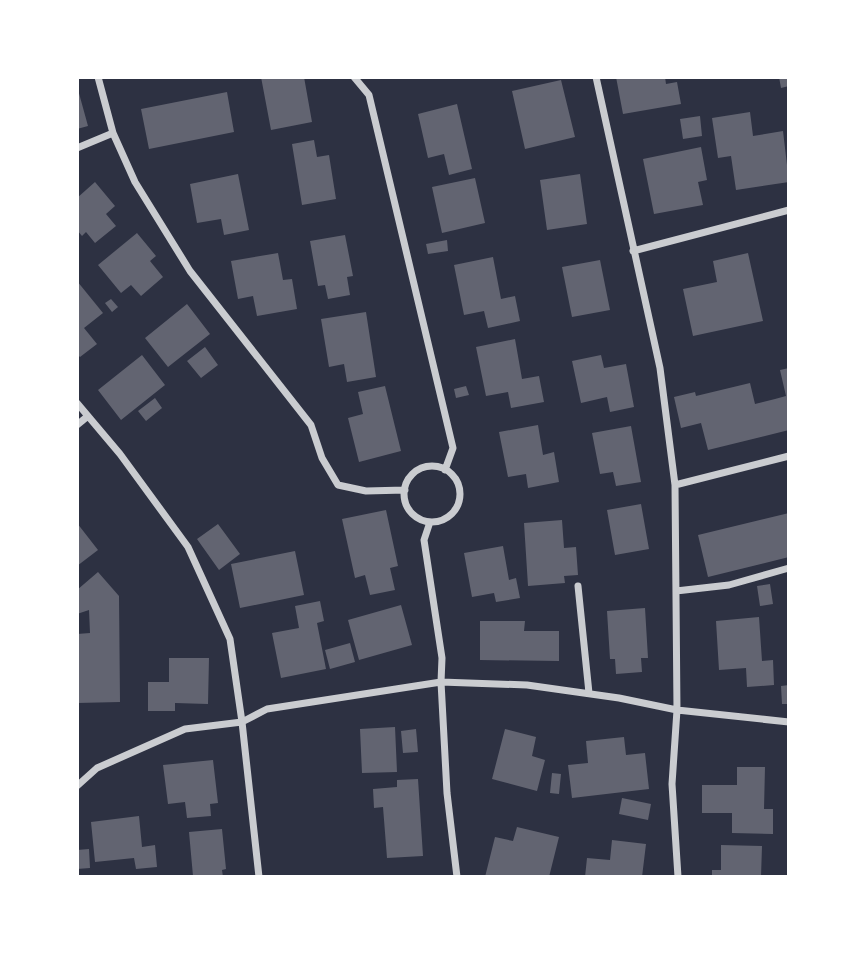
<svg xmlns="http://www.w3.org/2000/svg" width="866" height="954" viewBox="0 0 866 954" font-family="'Space Grotesk',sans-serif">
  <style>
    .building { fill: #626471 }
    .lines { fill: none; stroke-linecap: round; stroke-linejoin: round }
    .minor { stroke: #caccd0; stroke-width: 7 }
  </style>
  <rect width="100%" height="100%" fill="#2d3142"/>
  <path class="building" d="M261,77H304L312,122L271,130Z
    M616,77H665L666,84L677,82L681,104L623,114Z
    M779,77H789V86L781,88Z
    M561,80L575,137L525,149L512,91Z
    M77,86L88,126L77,129Z
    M227,92L234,132L149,149L141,109Z
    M457,104L472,169L449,175L444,154L428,158L418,114Z
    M750,112L753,136L783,131L789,182L736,190L731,156L718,158L712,118Z
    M700,116L702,136L683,139L680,119Z
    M314,140L317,157L329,155L336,199L302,205L292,144Z
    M701,147L707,180L698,182L703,205L654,214L643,159Z
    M238,174L249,230L224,235L221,219L197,223L190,184Z
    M580,174L587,224L547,230L540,180Z
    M475,178L485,223L442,233L432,187Z
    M95,182L115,206L106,214L116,226L95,243L86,232L82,236L77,230V198Z
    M137,233L156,256L150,261L163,277L141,296L131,285L121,293L98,265Z
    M345,235L353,276L347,277L350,295L328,299L325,285L318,286L310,241Z
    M447,240L448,251L428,254L426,244Z
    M278,253L283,280L292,279L297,309L257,316L253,296L238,299L231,261Z
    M748,253L763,321L693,336L683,289L717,282L713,261Z
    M493,257L501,299L515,296L520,321L488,328L484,311L464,315L454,265Z
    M600,260L610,310L572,317L562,267Z
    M77,281L103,313L84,328L97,344L80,357L77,354Z
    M111,299L118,307L112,312L105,303Z
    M187,304L210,334L168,367L145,338Z
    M366,312L376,377L347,382L344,364L329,367L321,319Z
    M515,339L522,379L539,376L544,402L511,408L508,392L486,396L476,347Z
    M205,347L218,365L201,378L187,361Z
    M142,355L165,385L121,420L98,390Z
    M601,355L604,368L626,364L634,407L610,412L607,397L581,403L572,361Z
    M789,368V430L708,450L701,423L681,428L674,397L695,392L696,396L750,383L755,404L775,399L786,396L780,370Z
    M385,386L401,451L359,462L348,418L363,414L358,392Z
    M466,386L469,395L456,398L454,389Z
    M155,398L162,408L146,421L138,411Z
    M538,425L543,455L554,452L559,482L528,488L526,474L508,477L499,432Z
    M631,426L641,482L616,486L613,472L600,474L592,433Z
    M641,504L649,549L615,555L607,510Z
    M386,510L398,566L390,568L395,590L370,595L365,575L355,578L342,519Z
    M789,513V557L708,577L698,535Z
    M562,520L564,548L576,547L578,575L564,576L565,583L528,586L524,523Z
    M77,523L98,550L77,566Z
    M218,524L240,554L219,570L197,539Z
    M503,546L509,580L516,578L520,598L496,602L494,593L472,597L464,553Z
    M295,551L304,595L240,608L231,564Z
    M98,572L119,596L120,702L77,703V634L90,633L89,610L77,614V590Z
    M770,584L773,604L760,606L757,586Z
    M320,601L324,621L317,623L326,669L281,678L272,633L299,628L295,606Z
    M401,605L412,645L359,660L348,620Z
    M645,608L648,658H641L642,672L616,674L615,659H610L607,611Z
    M759,617L762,661L773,660L774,685L747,687L746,668L719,670L716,621Z
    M480,621H525L524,631H559V661L480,660Z
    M350,643L355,662L330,669L325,650Z
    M169,658H209L208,704L175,703V711H148V682H169Z
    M789,685V704H782L781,686Z
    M395,727L397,772L362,773L360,729Z
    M416,729L418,752L403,753L401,731Z
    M505,729L536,737L532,756L545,760L537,791L492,779Z
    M624,737L626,755L645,753L649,789L572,798L568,765L588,763L586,741Z
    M213,760L218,803L210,804L211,816L187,818L185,802L168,804L163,765Z
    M737,767H765L764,809H773V834L732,833V813H702V785H737Z
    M552,773L561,774L559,794L550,793Z
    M418,779L423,856L387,858L383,807L374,808L373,789L397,787V780Z
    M622,798L651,804L648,820L619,814Z
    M139,816L142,847L155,845L157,867L136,869L134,858L95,862L91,822Z
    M517,827L559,837L549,877H485L495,837L513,841Z
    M222,829L226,869L222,870L223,877L193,876L189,832Z
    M612,840L646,844L642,877H585L587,858L610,860Z
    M721,845L762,846L761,877H712V870H721Z
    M89,849L90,868L77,869V850Z"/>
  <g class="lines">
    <path class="minor" d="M98,77L113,133L135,182L190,271L311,425L322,458L338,485L366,491L405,490
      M354,77L369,95L453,448L445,470
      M596,77L660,368L675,485L677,710L672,784L678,877
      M77,148L113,133
      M633,251L789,210
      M77,403L120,454L188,547L230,639L242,722L259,877
      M77,425L88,416
      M404 494a28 28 0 1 1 56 0a28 28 0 1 1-56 0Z
      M675,485L789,456
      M430,522L424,540L442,658L441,682L447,793L457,877
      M578,586L589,693
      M676,591L729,585L789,568
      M77,786L97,768L185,729L242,722L267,709L441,682L527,685L619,698L677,710L789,722"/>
  </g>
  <rect width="866" height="954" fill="none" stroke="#ffffff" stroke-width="158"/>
</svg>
